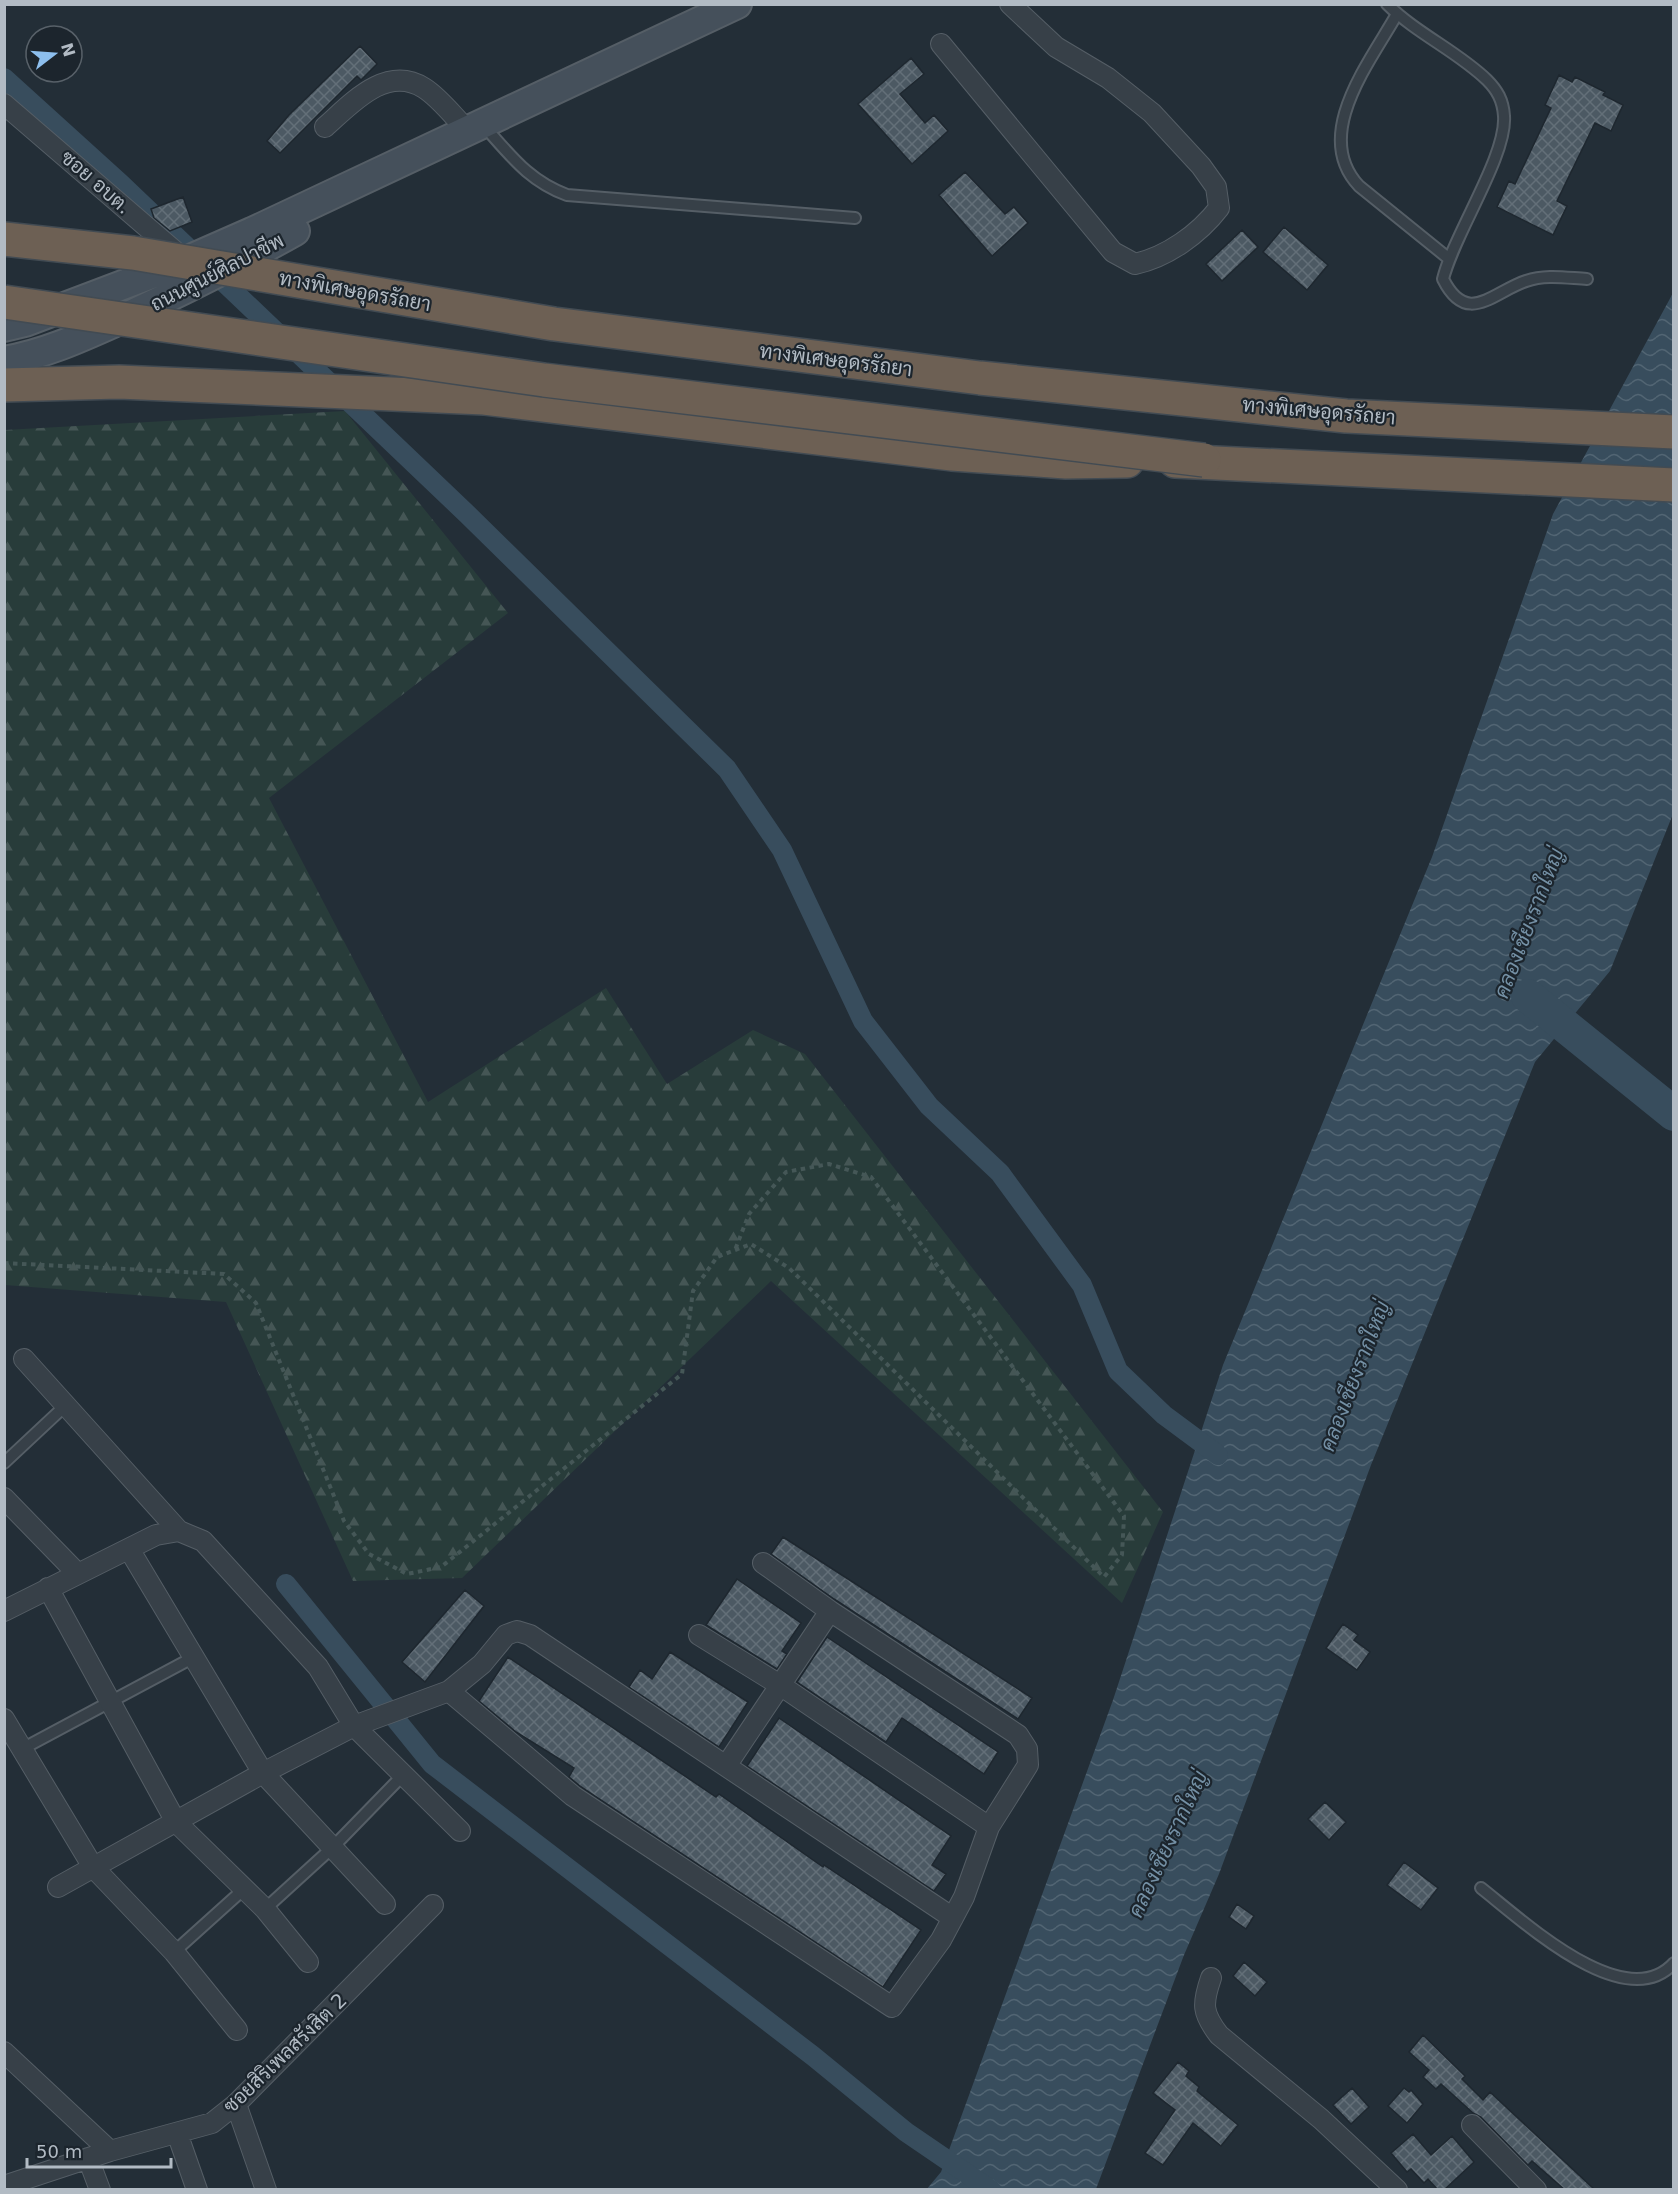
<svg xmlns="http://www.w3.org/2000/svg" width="1678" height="2194" viewBox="0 0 1678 2194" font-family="'DejaVu Sans',Sarabun,sans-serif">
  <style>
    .forest { fill: url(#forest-firs) }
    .water { fill: url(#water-waves) }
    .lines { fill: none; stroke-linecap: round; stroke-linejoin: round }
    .canal { stroke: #384d5d; stroke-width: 20 }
    .river { stroke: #384d5d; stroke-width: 34 }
    .building { fill: url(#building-cross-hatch); stroke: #1e272f; stroke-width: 1.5 }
    .service-casing { stroke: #555e66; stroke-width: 14 }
    .minor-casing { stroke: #555e66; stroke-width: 22 }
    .secondary-casing { stroke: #555e66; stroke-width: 32 }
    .motorway-casing { stroke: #424b53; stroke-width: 36 }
    .path { stroke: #455757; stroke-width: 4; stroke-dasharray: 4.5 4.5; stroke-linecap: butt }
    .service { stroke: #374048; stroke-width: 10 }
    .minor { stroke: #374048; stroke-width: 20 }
    .secondary { stroke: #45505b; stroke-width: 28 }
    .motorway { stroke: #6d6054; stroke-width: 33 }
    .motorway-bridge-casing { stroke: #424b53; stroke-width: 36; stroke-linecap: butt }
    .motorway-bridge { stroke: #6d6054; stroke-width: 33 }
    .labels { text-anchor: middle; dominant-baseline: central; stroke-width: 4.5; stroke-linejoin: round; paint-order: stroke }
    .street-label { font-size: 20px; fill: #b2bbc4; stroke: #1c252d }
    .water-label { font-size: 21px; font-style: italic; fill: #7490a5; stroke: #1c252d }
  </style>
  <defs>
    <pattern id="forest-firs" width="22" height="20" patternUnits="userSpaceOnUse" patternTransform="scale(1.5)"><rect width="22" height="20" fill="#283c3a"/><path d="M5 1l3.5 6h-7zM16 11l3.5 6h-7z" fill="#455655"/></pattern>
    <pattern id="water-waves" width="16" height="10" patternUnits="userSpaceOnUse" patternTransform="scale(1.5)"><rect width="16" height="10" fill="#384d5d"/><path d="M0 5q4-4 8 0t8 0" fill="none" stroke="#526573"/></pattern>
    <pattern id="building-cross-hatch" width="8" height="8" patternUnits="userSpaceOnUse" patternTransform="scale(1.5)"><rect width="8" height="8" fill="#4c5963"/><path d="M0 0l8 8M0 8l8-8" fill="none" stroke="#636f78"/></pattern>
  </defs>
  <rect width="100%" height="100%" fill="#232e37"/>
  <path class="forest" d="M345,411L508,613L269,798L428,1102L606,988L667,1084L753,1030L805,1054L1163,1512L1122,1603L771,1281L462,1578L353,1581L226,1302L5,1285V430Z"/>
  <path class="water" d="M1673,293V814L1610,971L1535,1062L1371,1465L1219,1874L1184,1955L1096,2189L926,2190L941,2172L1113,1700L1223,1365L1432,857L1553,514Z"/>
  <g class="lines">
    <path class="canal" d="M4,78L122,185L467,514L727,769L782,850L863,1021L929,1106L1000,1173L1082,1285L1118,1371L1164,1415L1218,1455
      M286,1584L432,1764L813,2056L906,2132L991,2190"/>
    <path class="river" d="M1528,996L1674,1114"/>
  </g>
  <path class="building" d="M360,46L377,64L361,80L357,76L280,153L267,141L289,115Z
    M911,58L924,74L900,94L925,123L934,115L948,131L912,164L858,104Z
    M1559,75L1572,82L1575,77L1605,92L1603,95L1623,105L1611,131L1595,123L1557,201L1567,206L1553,235L1497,207L1509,181L1515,184L1551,108L1545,105Z
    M965,172L1005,214L1014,207L1028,223L992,256L939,195Z
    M183,197L192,222L170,231L154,218L151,209Z
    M1284,227L1328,265L1307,290L1263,252Z
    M1242,230L1258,247L1222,281L1206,264Z
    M783,1537L1032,1698L1018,1719L834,1599L771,1554Z
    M737,1579L801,1623L782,1651L787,1654L777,1669L706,1625Z
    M465,1590L484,1606L425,1682L402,1662Z
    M1343,1624L1358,1635L1354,1640L1370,1652L1357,1670L1326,1648Z
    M827,1637L998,1752L984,1774L902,1718L886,1742L797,1682Z
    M670,1652L748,1702L719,1747L629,1687L640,1670L652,1679Z
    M508,1657L716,1797L719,1794L823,1867L824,1865L921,1930L883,1987L580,1786L569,1777L574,1768L516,1732L479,1701Z
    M779,1718L951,1836L932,1865L946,1874L934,1891L747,1766Z
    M1325,1802L1346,1822L1329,1840L1308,1819Z
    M1404,1862L1438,1888L1421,1910L1387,1885Z
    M1237,1904L1254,1916L1246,1929L1229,1917Z
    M1244,1962L1267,1982L1255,1996L1233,1976Z
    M1423,2035L1465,2076L1462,2079L1483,2100L1490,2092L1595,2190H1565L1532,2161L1528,2165L1481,2117L1473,2113L1441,2084L1436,2089L1423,2077L1429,2070L1409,2052Z
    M1178,2062L1189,2071L1186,2076L1199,2087L1197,2091L1238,2125L1221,2146L1193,2123L1163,2165L1145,2153L1175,2110L1153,2093Z
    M1352,2088L1369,2107L1351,2124L1333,2105Z
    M1404,2088L1409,2092L1411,2090L1423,2104L1407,2123L1388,2106Z
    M1413,2134L1431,2155L1452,2136L1474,2162L1444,2190H1438L1428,2179L1424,2183L1411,2169L1407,2172L1391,2153Z"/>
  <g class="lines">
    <defs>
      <path id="service" d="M1387,4C1417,34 1457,51 1487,80C1497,90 1503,100 1504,116C1507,156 1454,234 1443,279C1467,327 1493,292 1526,281C1546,274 1567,278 1587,279
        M1397,14C1370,62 1311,135 1359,186L1448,258
        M484,126C511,156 529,181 567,195L855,218
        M4,1463L66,1405
        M22,1749L194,1657
        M1481,1888C1522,1920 1625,2017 1674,1963
        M265,1909L333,1847L403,1775
        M174,1952L244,1889"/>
      <path id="minor" d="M941,44L1113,252L1135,264C1167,257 1199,234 1219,208L1216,187L1201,166L1152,113L1108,78L1056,47L1010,4
        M4,104L184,259
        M325,127C351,104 386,64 424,88C440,98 454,117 468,131
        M24,1359L179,1531
        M4,1498L77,1573
        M129,1549L263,1773L385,1904
        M48,1588L176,1822L265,1909L308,1962
        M4,1611L156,1535L179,1531L203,1541L318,1667L354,1726L449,1691L482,1664L506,1635L517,1631L530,1635L953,1918
        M699,1635L780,1685L989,1827
        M449,1691L573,1796L892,2007L941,1940L964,1897L989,1827L1028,1765L1027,1749L1018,1735L830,1611L763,1563
        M4,1719L93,1867L174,1952L237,2030
        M726,1766L830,1611
        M58,1887L263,1773L354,1726L460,1831
        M1211,1978C1202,2004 1202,2013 1219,2035L1321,2119L1397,2190
        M4,2052L110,2151
        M236,2104L266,2190
        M1472,2125L1536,2190
        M177,2133L197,2190
        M88,2158L100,2190
        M4,2186L110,2151L212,2123L236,2104L433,1905"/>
      <path id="secondary" d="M4,327L25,322L186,261L252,232L737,4
        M4,361C46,354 84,336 122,319C181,292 238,263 295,231"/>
      <path id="motorway" d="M4,385L119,382L484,398L952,454L1066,462L1127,461
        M1175,461L1674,485"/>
    </defs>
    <use href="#service" class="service-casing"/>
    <use href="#minor" class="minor-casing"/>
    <use href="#secondary" class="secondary-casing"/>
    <use href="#motorway" class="motorway-casing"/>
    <path class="path" d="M4,1263L224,1274L256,1303L344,1521L369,1554L407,1574L441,1567L682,1374L693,1291L717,1257L751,1244L789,1268L1104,1577L1122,1555L1124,1516L871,1177L829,1164L786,1172L749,1214L735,1250"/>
    <use href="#service" class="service"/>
    <use href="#minor" class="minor"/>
    <use href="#secondary" class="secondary"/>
    <use href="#motorway" class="motorway"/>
    <defs>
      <path id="motorway-bridge" d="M4,239L133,253L554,324L980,378L1346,416L1674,432
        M4,302L544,380L1204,460"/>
    </defs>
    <use href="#motorway-bridge" class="motorway-bridge-casing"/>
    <use href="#motorway-bridge" class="motorway-bridge"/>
  </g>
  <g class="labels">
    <g class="street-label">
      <text transform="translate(96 182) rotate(41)">ซอย อบต.</text>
      <text transform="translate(217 272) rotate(-27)">ถนนศูนย์ศิลปาชีพ</text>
      <text transform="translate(355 291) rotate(10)">ทางพิเศษอุดรรัถยา</text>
      <text transform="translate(836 360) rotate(7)">ทางพิเศษอุดรรัถยา</text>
      <text transform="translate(1319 411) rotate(5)">ทางพิเศษอุดรรัถยา</text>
      <text transform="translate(285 2053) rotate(-44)">ซอยสิริเพลสรังสิต 2</text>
    </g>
    <g class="water-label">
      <text transform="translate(1529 923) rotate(-69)">คลองเชียงรากใหญ่</text>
      <text transform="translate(1355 1376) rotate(-69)">คลองเชียงรากใหญ่</text>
      <text transform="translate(1168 1844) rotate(-65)">คลองเชียงรากใหญ่</text>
    </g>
  </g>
  <rect width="1678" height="2194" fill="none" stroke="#b2bbc4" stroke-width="12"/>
  <g transform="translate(54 54) rotate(73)"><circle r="28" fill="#1c252d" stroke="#586169" stroke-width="1.5"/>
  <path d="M0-4.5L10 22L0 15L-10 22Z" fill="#8dbfee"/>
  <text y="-9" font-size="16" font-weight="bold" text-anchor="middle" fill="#b2bbc4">N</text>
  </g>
  <path d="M27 2158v9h144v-9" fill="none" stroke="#b2bbc4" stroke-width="3"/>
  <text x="36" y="2158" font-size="18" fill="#b2bbc4" stroke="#1c252d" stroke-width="4.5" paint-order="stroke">50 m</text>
</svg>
